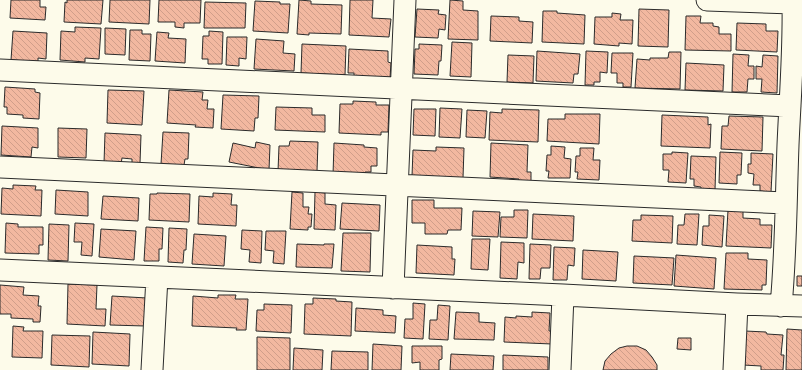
<svg xmlns="http://www.w3.org/2000/svg" width="802" height="370" viewBox="0 0 802 370" font-family="'Asap Condensed',sans-serif">
  <style>
    .building { fill: url(#building-back-hatch); stroke: #2b2b2b }
    .lines { fill: none; stroke-linecap: round; stroke-linejoin: round }
    .minor-casing { stroke: #2b2b2b; stroke-width: 23 }
    .minor { stroke: #fdfbea; stroke-width: 21 }
  </style>
  <defs>
    <pattern id="building-back-hatch" width="6" height="6" patternUnits="userSpaceOnUse"><rect width="6" height="6" fill="#f2b8a0"/><path d="M-1 5l2 2M0 0l6 6M5-1l2 2" fill="none" stroke="#d09e8a"/></pattern>
  </defs>
  <rect width="100%" height="100%" fill="#fdfbea"/>
  <path class="building" d="M11,0H40V7H46L45,20L10,18Z
    M67,0H103L101,24L64,22L65,2L67,3Z
    M110,0H150L149,24L109,22Z
    M159,0H201L200,23H184V28L175,27V22H158Z
    M299,0L311,1V4L342,5L341,34L309,33V35L297,34Z
    M350,0H373L372,18L391,19L389,37L349,35Z
    M450,0L463,1V10L478,11V40L448,39Z
    M255,1L280,2V4H290L288,33L253,31Z
    M205,2L246,3L245,28H204Z
    M417,9L439,10L438,14L446,15L445,30L439,29L438,38L415,37Z
    M639,9L669,10L668,47L638,46Z
    M543,11H557V13L585,15L584,44L542,42Z
    M612,13L621,14L620,20H633L632,44L619,43V46L594,44L595,17H612Z
    M491,16L519,17V21L533,22L532,43L490,41Z
    M686,16H701L700,23H713V26L719,27V34H731V51L685,50Z
    M737,23L766,24V31H778L777,52L736,50Z
    M75,27L101,28L99,59L85,58V62L60,60L61,31L75,32Z
    M105,28L126,29L125,55L105,54Z
    M130,30H142V34H151L150,61L129,60Z
    M13,31L47,33L46,59L38,58V62L11,60Z
    M209,31L223,32L222,64H208V59H202L203,36H209Z
    M157,32L169,33L168,38L186,39L185,63L155,61Z
    M227,37H247L246,59L239,58V66L226,65Z
    M256,39L284,41L283,53L295,54L294,71L254,69Z
    M452,42L472,43L471,77L450,76Z
    M302,44L346,46L345,75L301,73Z
    M419,44L442,45L441,61H439L438,75L414,74L415,49H419Z
    M349,49L388,51V62L391,63L390,78L354,77V73H348Z
    M537,51L580,54L578,74H574L573,83L536,81Z
    M586,51L608,52L607,73L600,72V82H594V85H585Z
    M669,52H681L680,89L635,88L637,59L650,60V58H668Z
    M612,53H633L631,87H623V83H617V73H611Z
    M733,54L749,55L748,66H754V79H748L747,92H732Z
    M508,55L534,56L533,83L507,82Z
    M763,55L778,56L777,93L761,92L762,79H756V66L762,67Z
    M686,63L724,65L723,91L685,90Z
    M5,87L35,89V92L40,93L39,119L23,118V115L7,114V107H4Z
    M108,90L144,91L142,125L107,123Z
    M169,90L203,92L202,100H208L207,109H214L213,128L195,127L196,125L167,123Z
    M223,95L259,96L258,118H255L254,131L221,129Z
    M353,101L376,102V105H389L388,132H381V135L339,133L340,104H353Z
    M276,107L312,108V115H325V132L275,130Z
    M440,108L462,109L460,138L439,137Z
    M414,109H436L435,136L413,135Z
    M502,109L539,110L538,142L489,140L490,112L502,113Z
    M467,110L487,111L485,138L466,137Z
    M565,114H600L599,144L547,141L548,119H565Z
    M662,115L708,117V125L711,124L710,148L661,146Z
    M729,116L763,117L762,151L721,149L722,126H728Z
    M2,126L38,128V148L32,147L31,157L1,155Z
    M58,128L87,129L86,158L58,157Z
    M163,132L189,133L188,159H185L184,165L161,164Z
    M105,133L141,135L140,163H132V159L122,158L121,164L104,163Z
    M290,141L318,142L317,171H278L279,146H289Z
    M256,142L270,145L269,170L229,162L233,143L255,148Z
    M334,143L364,145V147L377,148V166H371V172H365L364,176L333,175Z
    M491,143L528,145L527,172H531V184L518,183L519,179L490,177Z
    M551,146L565,147L564,158L571,159L570,178H548L549,171H546L547,155H551Z
    M436,147L464,148L463,178L412,176L413,150L436,151Z
    M580,148H594L593,160H600L599,180L577,179L578,172H575L576,156H580Z
    M672,152L688,153L686,183L668,182L669,170H663V154H672Z
    M720,152L742,153L741,175H737V184L719,183Z
    M751,153L773,154L771,192L760,191V185H753L754,174L748,173V164H751Z
    M691,156L716,157L715,190L701,189V187L694,186V179H690Z
    M13,185L36,186L35,190H42L41,216L1,214L2,188L13,189Z
    M56,190L88,192V216L55,214Z
    M292,192L303,193V207H309L308,214H312L311,227H308V230L290,229Z
    M315,192L325,193V204L336,205L335,230L314,229Z
    M157,193L190,194L189,222L149,220L150,194H157Z
    M213,193L232,194L231,205H237L236,226L198,224L199,196L213,197Z
    M103,196L139,198L138,221L101,219Z
    M412,200H434V208H462L461,230H448L447,234H425V223H412Z
    M342,203L380,205L379,231L340,229Z
    M514,210H528L527,238L500,237L501,217H514Z
    M728,210H743V218L760,219V225H772L771,248L726,246Z
    M473,211L500,212L498,237L472,236Z
    M533,214L574,216L573,241L532,239Z
    M685,214H699L697,245L677,244L678,225H684Z
    M641,215L673,216L672,243L632,241L633,220H641Z
    M709,215L724,216L722,247L702,245L703,226H709Z
    M6,223L18,224V227H43V245H39V254L5,253Z
    M75,223L94,224L92,256L81,255L82,242H74Z
    M49,224L69,225L68,261L48,260Z
    M146,227L163,228L162,249H159V261H144Z
    M169,228L187,229L186,250H184L183,263L168,262Z
    M101,229L136,231L134,260L99,257Z
    M242,230L262,231L261,263L249,262L250,250L241,249Z
    M266,231H286L284,264L273,263L274,251L265,250Z
    M343,233H371L370,272L341,271Z
    M194,234L226,236L224,266L192,264Z
    M472,239H490L488,270L471,269Z
    M501,242L524,243V263L518,262L517,279L500,278Z
    M297,244L324,245V244H334L332,268L296,267Z
    M530,244L551,245L550,268H541L540,279H529Z
    M417,245L452,247V259H455L454,275L416,273Z
    M554,247L575,248L574,266L568,265L567,280H553Z
    M583,250L618,252L616,281L582,279Z
    M726,253H748V259L767,260L766,285H762V290L724,289Z
    M676,255L716,258L714,289L674,286Z
    M634,256L674,258L672,285L633,283Z
    M797,276H802V286H797Z
    M68,284L97,285L96,309H106L105,326L67,324Z
    M0,285L24,287L23,295L39,296L38,306H41L40,322H33V319L11,318V314H0Z
    M218,295H236L235,299H248L246,330H236L237,328L192,326L193,296L218,298Z
    M112,296L147,298L145,326L110,325Z
    M313,298L336,299V301L352,302L351,336L304,334L305,304H313Z
    M413,303L425,304L423,339L404,338L405,319H413Z
    M264,304L292,305L291,333L256,331L257,310H264Z
    M438,305L450,306L448,340L429,339L430,320H437Z
    M356,308L383,310V315L396,316L395,333L355,331Z
    M456,312L479,313V322L495,323L494,340L454,339Z
    M532,312L550,313L549,331H553L552,344L504,342L505,317L516,318V316L532,317Z
    M13,326L24,327L23,331H43L42,358L12,357Z
    M787,329L802,330V370H786Z
    M745,331L766,332L767,334L783,335L781,355H784L783,370H761V366L743,365Z
    M93,332L130,334L129,366L92,364Z
    M52,335L90,336L89,367L51,365Z
    M257,337L290,338V370H257Z
    M678,338H691V350L677,349Z
    M373,344L402,346L401,370H372Z
    M412,346H442V359L439,360V370H420V362L412,363Z
    M627,346H637L646,350L652,357L657,365V370H603L605,361L611,354L619,348Z
    M294,348L323,350L322,370H293Z
    M332,351L368,352V370H331Z
    M451,354L494,356L493,370H450Z
    M503,355L548,357V370H503Z"/>
  <g class="lines">
    <defs>
      <path id="minor" d="M707,0L793,3L802,12
        M0,70L790,106
        M0,167L786,203
        M0,270L563,295L737,304L802,306
        M393,288L405,0
        M781,306C786,253 786,199 788,145C790,98 794,50 793,3L795,0
        M152,370L157,277
        M560,370L563,295
        M734,370L737,304"/>
    </defs>
    <use href="#minor" class="minor-casing"/>
    <use href="#minor" class="minor"/>
  </g>
</svg>
